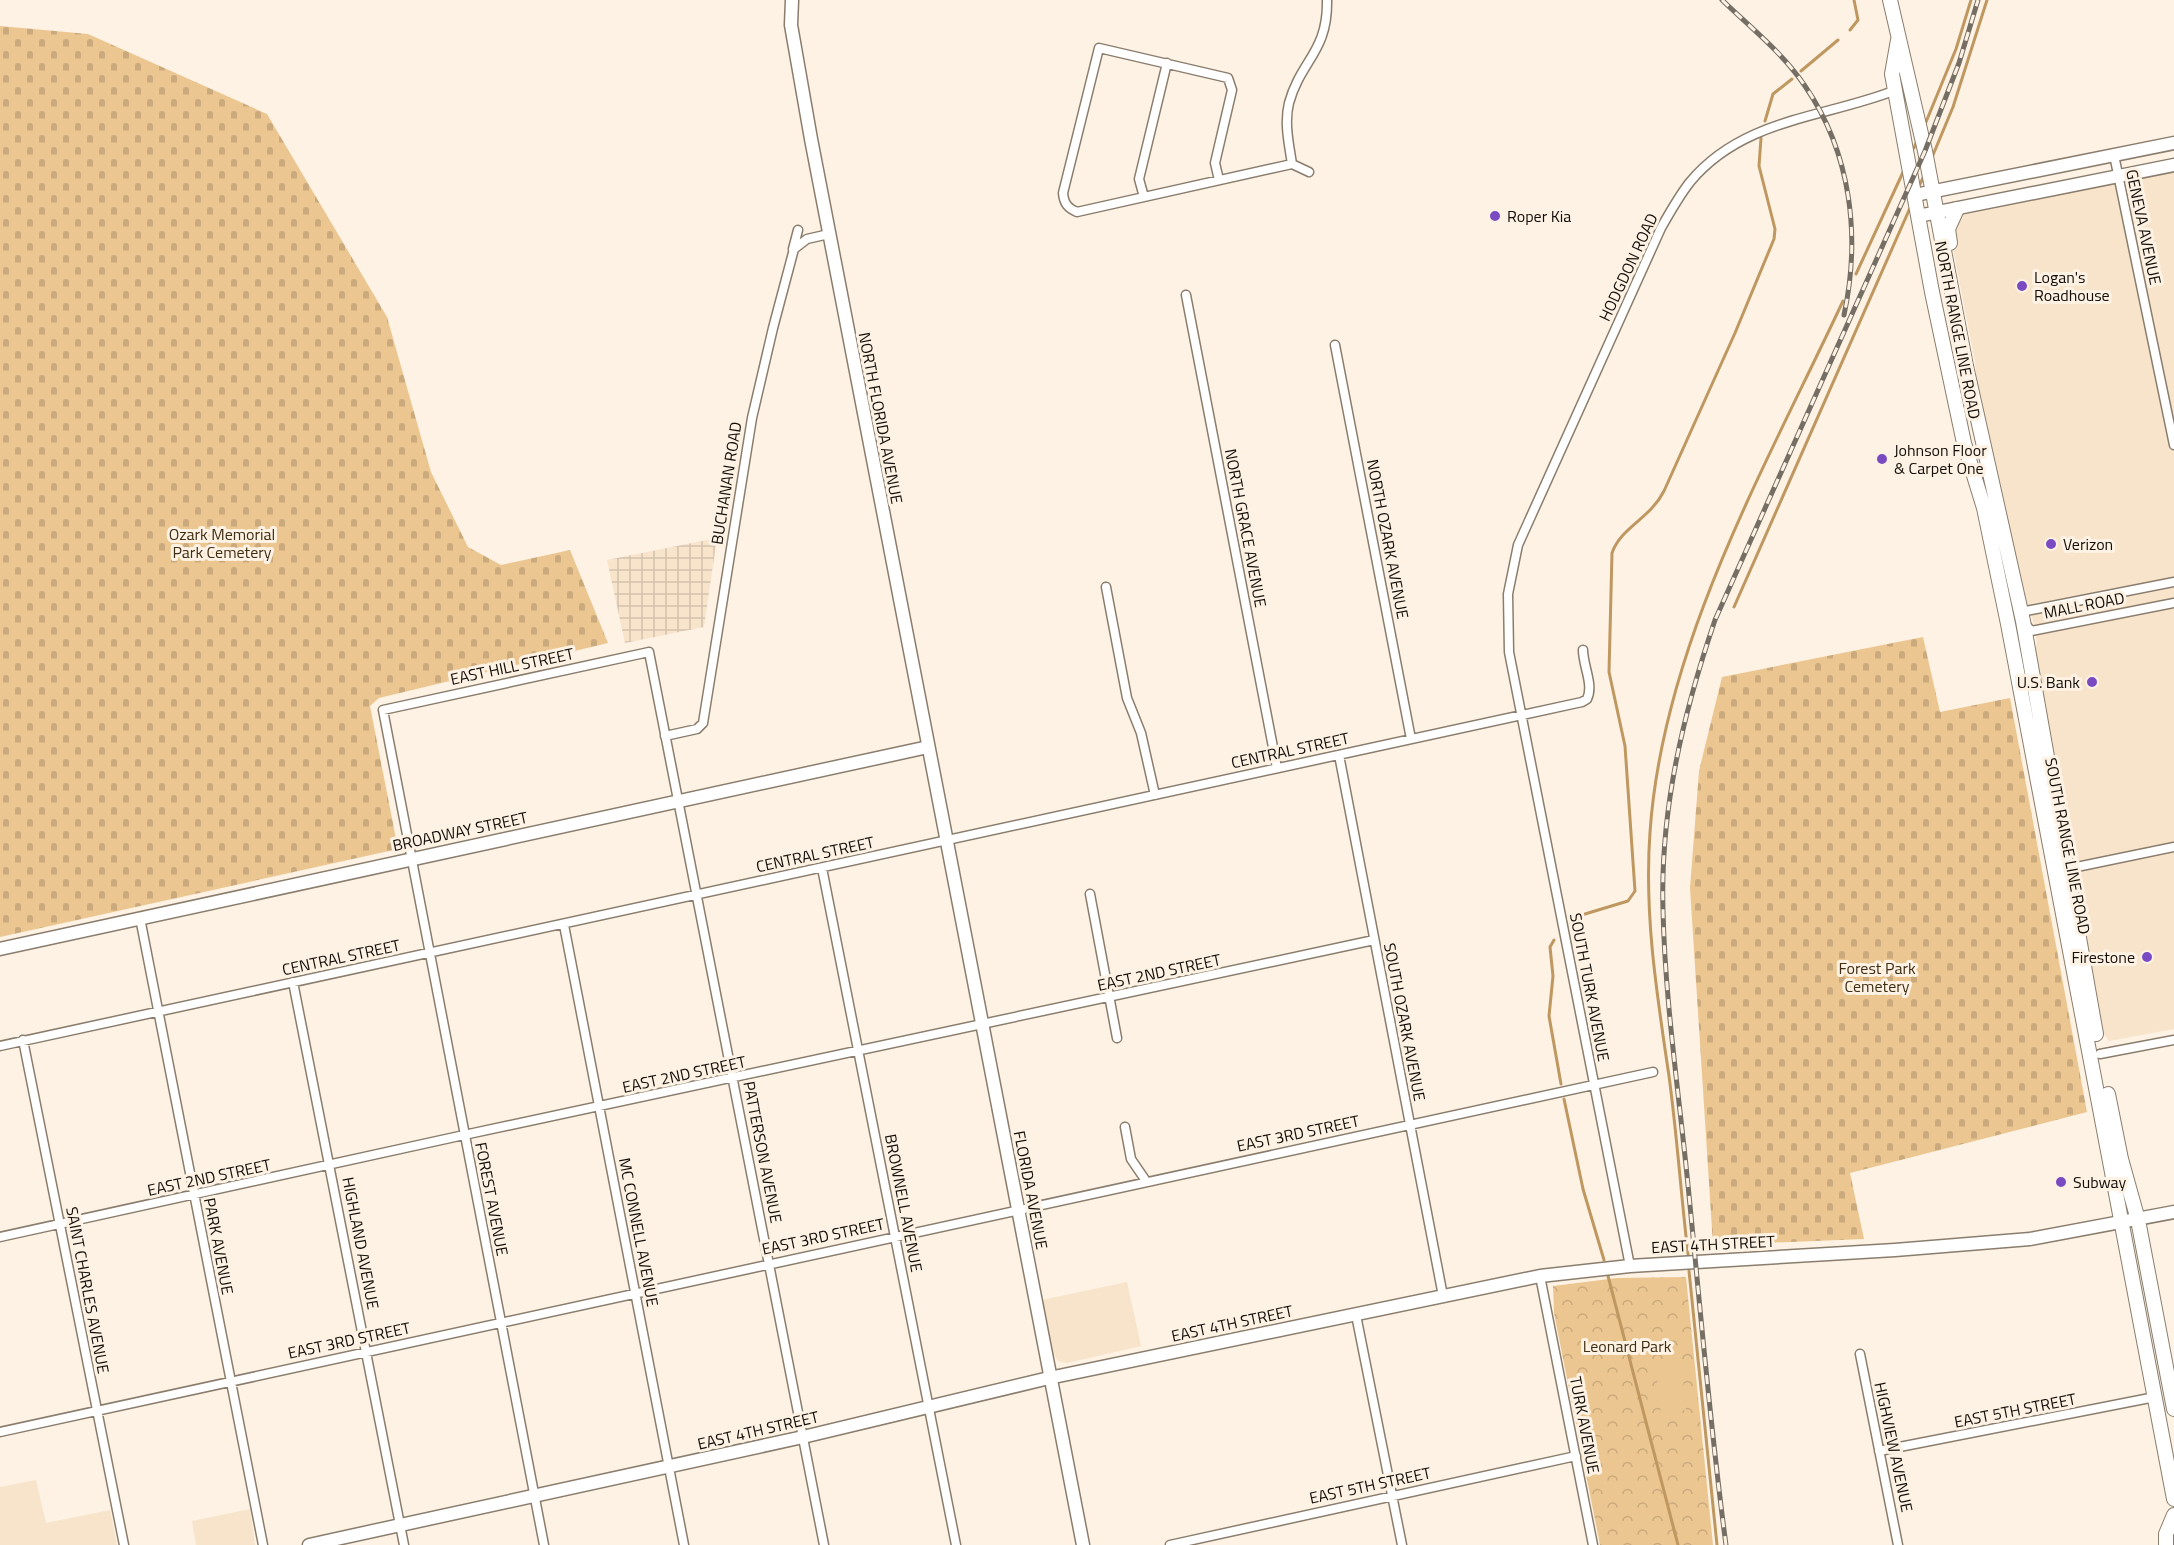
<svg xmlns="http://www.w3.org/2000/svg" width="2174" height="1545" viewBox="0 0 2174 1545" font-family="'Titillium Web',sans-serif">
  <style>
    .built { fill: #f7e4cb }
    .industrial { fill: url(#industrial-grid) }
    .cemetery { fill: url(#cemetery-stones) }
    .park { fill: url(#park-crowns) }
    .pitch { fill: #ecc691 }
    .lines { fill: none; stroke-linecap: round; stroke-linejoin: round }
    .stream { stroke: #bf9760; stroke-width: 3 }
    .street-casing { stroke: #8a7d6d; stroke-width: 11 }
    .secondary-casing { stroke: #8a7d6d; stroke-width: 15 }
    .primary-casing { stroke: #8a7d6d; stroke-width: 16 }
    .street { stroke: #fff; stroke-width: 8 }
    .secondary { stroke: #fff; stroke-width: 12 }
    .primary { stroke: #fff; stroke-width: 14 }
    .rail-casing { stroke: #756e64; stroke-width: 5 }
    .rail { stroke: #fdf2e3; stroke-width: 3; stroke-dasharray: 9; stroke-linecap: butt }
    .poi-dot { fill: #7a4ac2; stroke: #fdf2e3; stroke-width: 2 }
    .labels { text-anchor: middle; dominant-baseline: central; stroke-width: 6; stroke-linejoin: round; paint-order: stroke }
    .poi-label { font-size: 16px; fill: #130e08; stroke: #fdf2e3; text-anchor: start }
    .street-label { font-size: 16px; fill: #130e08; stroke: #fdf2e3 }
    .park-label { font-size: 16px; fill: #3f2e14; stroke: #fdf2e3 }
  </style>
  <defs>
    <pattern id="industrial-grid" width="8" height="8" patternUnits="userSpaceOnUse" patternTransform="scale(1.5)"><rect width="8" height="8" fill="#f7e4cb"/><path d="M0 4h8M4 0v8" fill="none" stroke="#d3c2ad"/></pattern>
    <pattern id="cemetery-stones" width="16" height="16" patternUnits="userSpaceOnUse" patternTransform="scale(1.5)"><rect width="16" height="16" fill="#ecc691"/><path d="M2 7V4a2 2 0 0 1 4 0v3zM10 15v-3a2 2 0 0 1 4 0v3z" fill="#caa97c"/></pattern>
    <pattern id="park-crowns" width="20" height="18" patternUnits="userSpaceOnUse" patternTransform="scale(1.5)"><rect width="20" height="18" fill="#ecc691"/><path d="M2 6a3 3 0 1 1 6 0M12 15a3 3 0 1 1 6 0" fill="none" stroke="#caa97c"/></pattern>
  </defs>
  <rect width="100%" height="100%" fill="#fdf2e3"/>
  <path class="built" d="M2174,170V1029L2109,1041L2101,1030L2058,777L2034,656L2037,642L2030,605H2026L1977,383L1975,361L1950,234L1961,213Z
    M1127,1282L1141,1346L1067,1363L1058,1361L1053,1353L1042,1300Z
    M36,1480L46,1523L110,1510L117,1545H0V1487Z
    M250,1509L255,1545H196L192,1521Z"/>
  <path class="industrial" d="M717,538L704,627L625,643L607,560Z"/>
  <path class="cemetery" d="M0,26L88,34L267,114L387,317L431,472L468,547L501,565L570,550L608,643L379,698L370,706L398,849L0,937Z
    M1923,637L1940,712L2010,698L2087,1112L1850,1173L1864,1239L1713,1245L1690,888L1699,771L1722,677Z"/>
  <path class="park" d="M1686,1277L1713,1545H1600L1554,1313L1553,1286L1617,1278Z"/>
  <path class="pitch" d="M1681,1357L1686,1410L1661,1413L1655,1360Z"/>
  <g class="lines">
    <path class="stream" d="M1850,30L1858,20L1854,0
      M1801,71L1838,40
      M1765,121L1773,94L1792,79
      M1926,122L1956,49L1971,0
      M1914,148L1916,143
      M1933,155L1953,107L1987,0
      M1920,184L1923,178
      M1856,274L1904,170
      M1734,607L1910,208
      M1571,923L1585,914L1628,901L1635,891L1625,746L1609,672L1612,553C1621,527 1650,519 1664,491L1735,333L1774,239L1775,229L1759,166L1761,138
      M1554,940L1550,947L1553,976L1549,1016L1561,1084
      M1564,1099L1583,1189L1604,1260
      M1688,1254C1681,1195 1677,1135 1669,1076C1657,995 1644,915 1650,832C1663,645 1765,468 1843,301
      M1689,1271L1717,1545
      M1608,1276L1678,1545"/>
    <defs>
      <path id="street" d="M2114,155L2174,445
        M1309,172L1292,164C1289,144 1284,123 1289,103C1301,60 1328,52 1327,0
        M1219,180L1215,163L1232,90L1228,78L1099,48L1063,193C1064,204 1068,208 1077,212L1292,164
        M1144,197L1139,179L1167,63
        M793,249L798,230
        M1186,295L1277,768
        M1335,345L1411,739
        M2174,582L2026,611L2023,621L2031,631L2174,603
        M1106,587L1127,698L1141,733L1155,795
        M665,736L697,729L703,723L752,418L773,328L794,249L807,239L829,234
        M1339,755L1443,1296
        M822,868L956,1545
        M2067,869L2174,847
        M1090,894L1117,1038
        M140,918L263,1545
        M564,925L684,1545
        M293,982L404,1545
        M23,1040L124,1545
        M0,1046L1582,702L1587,699C1594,685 1583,666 1583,650
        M2100,1054L2174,1040
        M1125,1127L1131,1159L1146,1181
        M0,1237L464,1135L1374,940
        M1630,1266L1509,652L1508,594L1518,545L1661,228C1670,212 1679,196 1690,182C1743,118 1825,118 1896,90
        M1540,1276L1593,1545
        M1356,1315L1402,1545
        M1860,1354L1898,1545
        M0,1432L1653,1072
        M1879,1451L2155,1397
        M544,1545L383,710L649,652L824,1545
        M1170,1545L1576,1456"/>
      <path id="secondary" d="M792,0L791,25L811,139L1083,1545
        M1915,195L2174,143
        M1918,216L2174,165
        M0,949L928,747
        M309,1545L803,1437L1049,1378L1540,1276L1630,1266L1895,1250L2030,1239L2174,1212"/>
      <path id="primary" d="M1890,0L1925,151L1966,366L2023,621L2096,1034
        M1898,40L1892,74L1932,292L1964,443L1984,508L2008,624L2174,1499
        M1950,243L1948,229L1957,209
        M2108,1094L2121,1159L2138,1220L2174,1409
        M2166,1545V1534L2174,1515"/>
    </defs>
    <use href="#street" class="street-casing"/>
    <use href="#secondary" class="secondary-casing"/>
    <use href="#primary" class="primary-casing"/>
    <use href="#street" class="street"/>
    <use href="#secondary" class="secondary"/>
    <use href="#primary" class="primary"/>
    <defs>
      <path id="rail" d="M1722,0C1750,27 1783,53 1805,86C1851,153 1861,236 1844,315
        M1726,1545C1710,1426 1700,1305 1688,1185C1679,1094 1665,1001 1663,910C1660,810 1683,714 1715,620L1925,151L1959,63L1978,0"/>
    </defs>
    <use href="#rail" class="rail-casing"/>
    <use href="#rail" class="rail"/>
  </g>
  <g class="poi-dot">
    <circle cx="1495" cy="216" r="6"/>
    <circle cx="2022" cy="286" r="6"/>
    <circle cx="1882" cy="459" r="6"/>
    <circle cx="2051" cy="544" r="6"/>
    <circle cx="2092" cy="682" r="6"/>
    <circle cx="2147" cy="957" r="6"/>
    <circle cx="2061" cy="1182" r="6"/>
  </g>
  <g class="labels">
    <g class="poi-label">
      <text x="1507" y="216">Roper Kia</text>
      <text x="2034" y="277">Logan's<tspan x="2034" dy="18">Roadhouse</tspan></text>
      <text x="1894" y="450">Johnson Floor<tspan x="1894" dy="18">&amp; Carpet One</tspan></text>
      <text x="2063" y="544">Verizon</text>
      <text x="2080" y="682" text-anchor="end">U.S. Bank</text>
      <text x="2135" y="957" text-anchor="end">Firestone</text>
      <text x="2073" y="1182">Subway</text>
    </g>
    <g class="street-label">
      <text transform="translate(2144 227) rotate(78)">GENEVA AVENUE</text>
      <text transform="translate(1628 267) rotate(-65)">HODGDON ROAD</text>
      <text transform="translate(1958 330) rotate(79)">NORTH RANGE LINE ROAD</text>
      <text transform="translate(881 418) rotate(79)">NORTH FLORIDA AVENUE</text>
      <text transform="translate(726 483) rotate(-81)">BUCHANAN ROAD</text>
      <text transform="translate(1246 528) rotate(79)">NORTH GRACE AVENUE</text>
      <text transform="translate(1388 539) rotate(79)">NORTH OZARK AVENUE</text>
      <text transform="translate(2084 605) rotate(-11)">MALL ROAD</text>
      <text transform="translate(512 666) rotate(-12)">EAST HILL STREET</text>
      <text transform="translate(1290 750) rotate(-12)">CENTRAL STREET</text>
      <text transform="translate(460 831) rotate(-12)">BROADWAY STREET</text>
      <text transform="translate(2068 846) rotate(79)">SOUTH RANGE LINE ROAD</text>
      <text transform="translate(815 854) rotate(-12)">CENTRAL STREET</text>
      <text transform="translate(341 957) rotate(-12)">CENTRAL STREET</text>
      <text transform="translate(1159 972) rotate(-12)">EAST 2ND STREET</text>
      <text transform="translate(1590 987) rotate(79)">SOUTH TURK AVENUE</text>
      <text transform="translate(1405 1022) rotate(79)">SOUTH OZARK AVENUE</text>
      <text transform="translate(684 1074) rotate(-12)">EAST 2ND STREET</text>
      <text transform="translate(1298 1133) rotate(-12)">EAST 3RD STREET</text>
      <text transform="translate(763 1152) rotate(79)">PATTERSON AVENUE</text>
      <text transform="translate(209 1177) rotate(-12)">EAST 2ND STREET</text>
      <text transform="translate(1031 1190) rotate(79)">FLORIDA AVENUE</text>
      <text transform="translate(492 1199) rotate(79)">FOREST AVENUE</text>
      <text transform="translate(904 1203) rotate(79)">BROWNELL AVENUE</text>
      <text transform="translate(639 1232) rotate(79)">MC CONNELL AVENUE</text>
      <text transform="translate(823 1236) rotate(-12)">EAST 3RD STREET</text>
      <text transform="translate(361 1243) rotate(79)">HIGHLAND AVENUE</text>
      <text transform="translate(1713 1244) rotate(-3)">EAST 4TH STREET</text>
      <text transform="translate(219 1246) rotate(79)">PARK AVENUE</text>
      <text transform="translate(88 1290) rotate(79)">SAINT CHARLES AVENUE</text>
      <text transform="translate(1232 1323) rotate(-12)">EAST 4TH STREET</text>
      <text transform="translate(349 1340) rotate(-12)">EAST 3RD STREET</text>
      <text transform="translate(2015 1410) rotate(-11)">EAST 5TH STREET</text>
      <text transform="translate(1585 1425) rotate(79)">TURK AVENUE</text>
      <text transform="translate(758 1430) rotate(-13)">EAST 4TH STREET</text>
      <text transform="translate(1894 1447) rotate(78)">HIGHVIEW AVENUE</text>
      <text transform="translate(1370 1485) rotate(-12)">EAST 5TH STREET</text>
    </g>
    <g class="park-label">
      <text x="222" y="534">Ozark Memorial<tspan x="222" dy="18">Park Cemetery</tspan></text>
      <text x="1877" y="968">Forest Park<tspan x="1877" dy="18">Cemetery</tspan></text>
      <text x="1627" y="1346">Leonard Park</text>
    </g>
  </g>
</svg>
